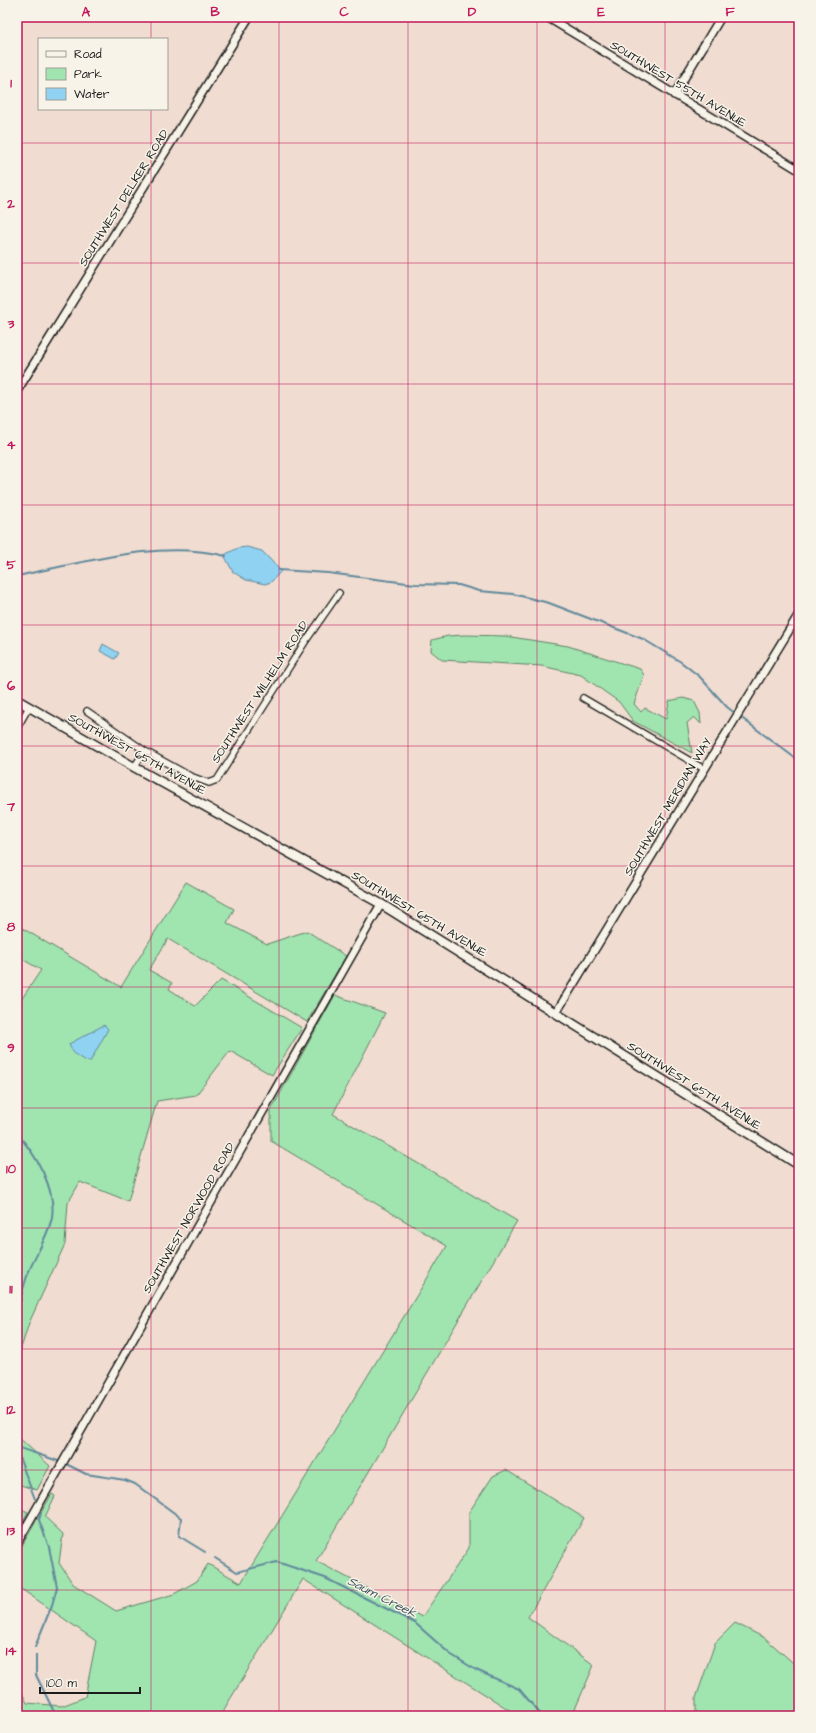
<svg xmlns="http://www.w3.org/2000/svg" width="816" height="1733" viewBox="0 0 816 1733" font-family="'Architects Daughter',sans-serif">
  <style>
    .green { fill: #a0e4af; stroke: #5e8066 }
    .water { fill: #8fd2f1; stroke: #61899c }
    .lines { fill: none; stroke-linecap: round; stroke-linejoin: round }
    .stream { stroke: #61899c; stroke-width: 2 }
    .minor-casing { stroke: #1c1c1c; stroke-width: 8 }
    .tertiary-casing { stroke: #1c1c1c; stroke-width: 10 }
    .secondary-casing { stroke: #1c1c1c; stroke-width: 11 }
    .minor { stroke: #f7f3e8; stroke-width: 5.5 }
    .tertiary { stroke: #f7f3e8; stroke-width: 7 }
    .secondary { stroke: #f7f3e8; stroke-width: 8 }
    .grid { fill: none; stroke: #c2185b; stroke-width: 1; stroke-opacity: 0.55 }
    .labels { text-anchor: middle; dominant-baseline: central; stroke-width: 3; stroke-linejoin: round; paint-order: stroke }
    .street-label { font-size: 12px; fill: #1c1c1c; stroke: #f7f3e8 }
    .water-label { font-size: 13px; font-style: italic; fill: #3e535c; stroke: #f7f3e8 }
    .neatline { fill: none; stroke: #c2185b; stroke-width: 1.5 }
    .grid-label { font-size: 13px; text-anchor: middle; font-weight: bold; fill: #c2185b }
  </style>
  <rect width="100%" height="100%" fill="#f0dcd0"/>
  <filter id="ink" filterUnits="userSpaceOnUse"><feTurbulence type="fractalNoise" baseFrequency=".025" numOctaves="2"/><feDisplacementMap in="SourceGraphic" scale="8" xChannelSelector="R" yChannelSelector="G"/><feConvolveMatrix kernelMatrix="1 2 1 2 8 2 1 2 1" color-interpolation-filters="sRGB"/></filter>
  <g filter="url(#ink)">
    <path class="green" d="M465,635L505,636L568,646L640,669L644,675L634,704L641,712L645,708L666,719L669,701L683,698L694,701L700,713L701,724L694,717L687,723L692,753L633,721L619,702L581,675L542,666L442,660L431,651L432,640L448,636Z
      M186,882L234,909L227,923L267,944L307,931L346,956L307,1022L168,939L149,970L172,983L169,989L195,1006L221,980L302,1028L272,1075L230,1051L196,1095L157,1101L128,1201L80,1182L68,1203L65,1244L29,1323L17,1361V1006L41,970L17,956V925L121,987Z
      M335,995L385,1013L333,1114L517,1221L316,1561L422,1617L469,1548V1512L493,1476L506,1470L584,1518L528,1617L594,1665L572,1716H512L511,1711L303,1579L220,1716H17V1683L27,1703L62,1706L85,1697L96,1641L17,1586V1554L52,1494L55,1496L45,1517L63,1534L59,1563L73,1584L116,1611L174,1594L197,1581L208,1564L241,1583L447,1246L271,1141V1110Z
      M17,1436L50,1466L37,1490L17,1484Z
      M17,1507L28,1512L17,1532Z
      M735,1623L765,1638L799,1668V1716H696V1698L715,1643Z"/>
    <path class="water" d="M247,547L262,551L281,571L271,582L265,584L246,580L233,572L224,555L238,548Z
      M103,644L119,653L115,659L100,651Z
      M104,1025L108,1029L90,1062C80,1059 72,1054 69,1044Z"/>
    <g class="lines">
      <path class="stream" d="M279,570L328,573L415,584L459,585L479,591L513,594L549,603L643,639L681,662L700,677L727,707L736,714
        M17,576C82,563 161,539 226,556
        M739,716L799,761
        M17,1134C36,1154 56,1189 52,1217C50,1231 35,1257 29,1271C23,1286 20,1300 17,1316
        M17,1447L61,1462
        M17,1452L35,1499
        M68,1465L86,1474L125,1480L135,1484L181,1518L179,1536L205,1552
        M215,1558L237,1572L277,1562L325,1578L415,1623L450,1654L476,1670L519,1689L542,1716
        M35,1647L52,1605L57,1587L49,1547L39,1520L41,1513
        M36,1655V1675L56,1716"/>
      <defs>
        <path id="minor" d="M583,698L704,769
          M87,711L145,751L190,776L209,783L217,780L305,642L339,593
          M17,728L29,707
          M134,767L145,751"/>
        <path id="tertiary" d="M547,17L799,170
          M674,95L721,17
          M17,391L249,17
          M556,1013L799,614
          M17,1543L381,904"/>
        <path id="secondary" d="M17,700L134,767L381,904L799,1165"/>
      </defs>
      <use href="#minor" class="minor-casing"/>
      <use href="#tertiary" class="tertiary-casing"/>
      <use href="#secondary" class="secondary-casing"/>
      <use href="#minor" class="minor"/>
      <use href="#tertiary" class="tertiary"/>
      <use href="#secondary" class="secondary"/>
    </g>
  </g>
  <path class="grid" d="M151,17V39M279,17V1716M408,17V1716M537,17V1716M665,17V1716M151,109V1716M17,143H799M17,263H799M17,384H799M17,505H799M17,625H799M17,746H799M17,866H799M17,987H799M17,1108H799M17,1228H799M17,1349H799M17,1470H799M17,1590H799"/>
  <g class="labels">
    <g class="street-label">
      <text transform="translate(678 84) rotate(31)">SOUTHWEST 55TH AVENUE</text>
      <text transform="translate(124 198) rotate(-58)">SOUTHWEST DELKER ROAD</text>
      <text transform="translate(260 692) rotate(-57)">SOUTHWEST WILHELM ROAD</text>
      <text transform="translate(137 754) rotate(29)">SOUTHWEST 65TH AVENUE</text>
      <text transform="translate(668 807) rotate(-59)">SOUTHWEST MERIDIAN WAY</text>
      <text transform="translate(419 914) rotate(31)">SOUTHWEST 65TH AVENUE</text>
      <text transform="translate(694 1086) rotate(32)">SOUTHWEST 65TH AVENUE</text>
      <text transform="translate(189 1218) rotate(-60)">SOUTHWEST NORWOOD ROAD</text>
    </g>
    <g class="water-label">
      <text transform="translate(382 1597) rotate(27)">Saum Creek</text>
    </g>
  </g>
  <rect width="816" height="1733" fill="none" stroke="#f7f3e8" stroke-width="44"/>
  <rect x="38" y="38" width="130" height="72" fill="#f7f3e8" stroke="#9f9d96"/>
  <rect x="46" y="51" width="20" height="6" fill="#f7f3e8" stroke="#9f9d96"/>
  <text x="74" y="58" font-size="12" fill="#1c1c1c">Road</text>
  <rect x="46" y="68" width="20" height="12" fill="#a0e4af" stroke="#9f9d96"/>
  <text x="74" y="78" font-size="12" fill="#1c1c1c">Park</text>
  <rect x="46" y="88" width="20" height="12" fill="#8fd2f1" stroke="#9f9d96"/>
  <text x="74" y="98" font-size="12" fill="#1c1c1c">Water</text>
  <path d="M40 1687v6h100v-6" fill="none" stroke="#1c1c1c" stroke-width="2"/>
  <text x="46" y="1687" font-size="12" fill="#1c1c1c" stroke="#f7f3e8" stroke-width="3" paint-order="stroke">100 m</text>
  <rect x="22" y="22" width="772" height="1689" class="neatline"/>
  <g class="grid-label">
    <text x="86" y="16">A</text>
    <text x="215" y="16">B</text>
    <text x="344" y="16">C</text>
    <text x="472" y="16">D</text>
    <text x="601" y="16">E</text>
    <text x="730" y="16">F</text>
    <text x="11" y="87">1</text>
    <text x="11" y="208">2</text>
    <text x="11" y="328">3</text>
    <text x="11" y="449">4</text>
    <text x="11" y="569">5</text>
    <text x="11" y="690">6</text>
    <text x="11" y="811">7</text>
    <text x="11" y="931">8</text>
    <text x="11" y="1052">9</text>
    <text x="11" y="1173">10</text>
    <text x="11" y="1293">11</text>
    <text x="11" y="1414">12</text>
    <text x="11" y="1535">13</text>
    <text x="11" y="1655">14</text>
  </g>
</svg>
